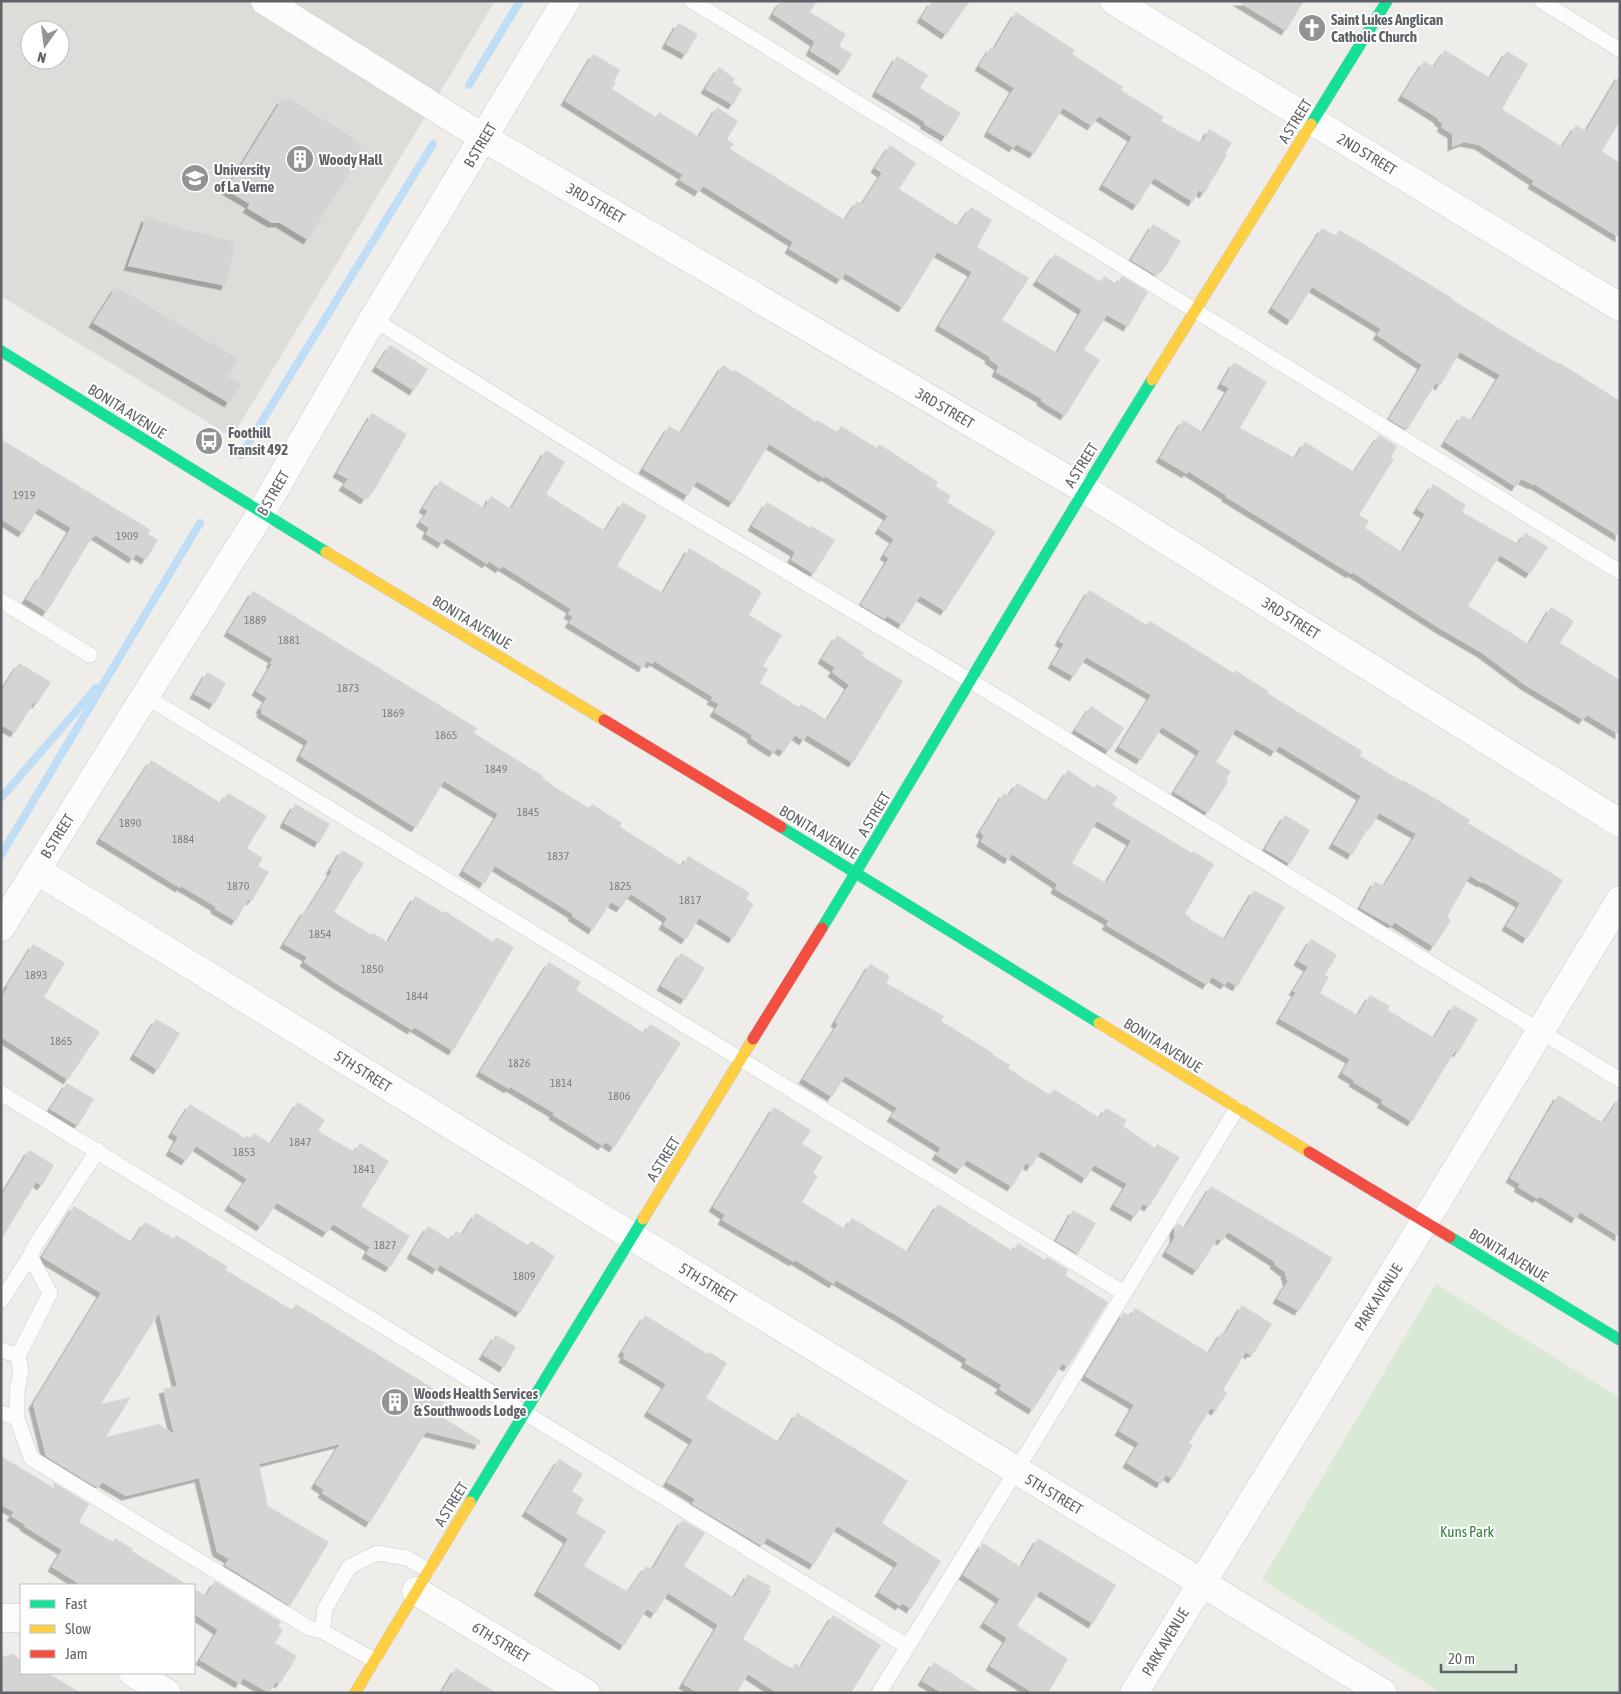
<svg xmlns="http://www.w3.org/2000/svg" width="1621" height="1694" viewBox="0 0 1621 1694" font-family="'Asap Condensed',sans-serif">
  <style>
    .education { fill: #dedcd8; fill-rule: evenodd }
    .green { fill: #d8e9d6 }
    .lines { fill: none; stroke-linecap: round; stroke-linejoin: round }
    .stream { stroke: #c0ddf6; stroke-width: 8 }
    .building { fill: #d5d4d2; fill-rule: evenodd; filter: url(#shadow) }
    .lane-casing { stroke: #cbcbcb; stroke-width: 16 }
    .street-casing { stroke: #cbcbcb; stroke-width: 29 }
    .fast-casing { stroke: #cacaca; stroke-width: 12 }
    .slow-casing { stroke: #cacaca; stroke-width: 12 }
    .jam-casing { stroke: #cacaca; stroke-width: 12 }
    .lane { stroke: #fcfcfc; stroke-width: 15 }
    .street { stroke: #fcfcfc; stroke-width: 28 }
    .fast { stroke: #16e098; stroke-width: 11 }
    .slow { stroke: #ffcf43; stroke-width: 11 }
    .jam { stroke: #f24e42; stroke-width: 11 }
    .labels { text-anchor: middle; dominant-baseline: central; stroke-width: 4; stroke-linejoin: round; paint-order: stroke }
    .number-label { font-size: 12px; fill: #7e8083 }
    .poi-label { font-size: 15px; font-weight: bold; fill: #5f6267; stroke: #fff; text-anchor: start }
    .street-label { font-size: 15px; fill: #5f6267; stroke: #fff }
    .park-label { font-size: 15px; fill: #3a8240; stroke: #fff }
  </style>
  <defs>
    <filter id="shadow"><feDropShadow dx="-4.5" dy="4.5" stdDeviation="0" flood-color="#0004"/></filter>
  </defs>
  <rect width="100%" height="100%" fill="#eeede9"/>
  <path class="education" d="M1,1H495L232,437L1,296ZM30,30H60V60H30Z"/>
  <path class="green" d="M1436,1284L1620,1398V1693H1441L1262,1580Z"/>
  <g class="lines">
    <path class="stream" d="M469,85L520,1
      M241,455L433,144
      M1,798L96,688
      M1,855L200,523"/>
  </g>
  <path class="building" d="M781,1H817L810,12L846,34L839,46L852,54L842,71L810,51L815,42L773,14Z
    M932,1H970L946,35L921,18Z
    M1237,1H1304L1286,31Z
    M1016,12L1075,50L1072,54L1123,87L1121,90L1164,117L1161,121L1199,142L1200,139L1203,141L1209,129L1232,143L1225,154L1227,155L1204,194L1199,190L1193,202L1154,178L1137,206L1103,185L1132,137L1099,116L1092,126L1063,108L1034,154L1016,144L1014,148L988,132L1014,88L979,66L991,47L994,49Z
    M678,23L698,34L686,55L666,44Z
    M1445,50L1490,78L1507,51L1528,64L1502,109L1562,147L1576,125L1586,131L1620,74V121L1602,151L1620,163V238L1532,184L1534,181L1479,145L1464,142L1452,147V134L1441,127L1443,124L1438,120L1439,119L1402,96L1424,61L1434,67Z
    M593,54L620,70L614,81L616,83L612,89L656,117L659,112L699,137L717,107L738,121L727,139L734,144L730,149L845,220L857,201L862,204L882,173L875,168L890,145L916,163L899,189L958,226L971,207L992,220L977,247L1029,278L1002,320L1057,353L1082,310L1037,281L1055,254L1101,282L1104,276L1117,284L1122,276L1148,292L1128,327L1107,315L1084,350L1100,360L1065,416L1041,401L1042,399L996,372L999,366L989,359L990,357L939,326L972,272L937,252L903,308L845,273L841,280L789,249L793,242L703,186L699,192L679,180L683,175L565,101Z
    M897,56L928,75L920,88L961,113L946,137L924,124L925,122L876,92Z
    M719,67L735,79L733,83L742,89L733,105L705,89Z
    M288,98L358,141L356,144L362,148L348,171H350L308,240L280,223H272L247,208L250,204L226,190L282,99L286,102Z
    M146,217L184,229L235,242L226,286L128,266Z
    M1153,224L1181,241L1164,269L1162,267L1157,276L1131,260Z
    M1322,228L1336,236L1339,230L1362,243L1452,298L1451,299L1531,348L1559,364L1560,363L1620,401V537L1534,484L1533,485L1521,479L1516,487L1445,442L1462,415L1472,421L1500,375L1460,352L1440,386L1436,383L1407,430L1389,419L1422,365L1377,335L1381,329L1312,287L1291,321L1272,308Z
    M116,287L238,359L227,376L241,384L229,403L93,323Z
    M390,345L428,369L414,391L376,367Z
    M1234,362L1267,382L1240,428L1295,458L1305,442L1354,472L1379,435L1397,446L1391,457L1394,459L1359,515L1369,521L1365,528L1402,552L1425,514L1417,509L1433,484L1466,505L1462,512L1518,544L1525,533L1548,547L1530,574L1500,555L1468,606L1529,644L1551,607L1574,621L1560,643L1620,680V735L1587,715L1583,720L1560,706L1525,685L1482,653L1439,628L1352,572L1351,574L1226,497L1227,496L1188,471L1187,474L1160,458L1183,420L1203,432L1229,388L1221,384Z
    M723,365L734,372L735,370L816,422L817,420L837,432L841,426L877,448L879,444L938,482L935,486L951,496L947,502L996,532L945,611L920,596L902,625L887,616L885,619L861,605L889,558L884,555L894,539L879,529L888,516L825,476L824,478L769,444L733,503L697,481L688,496L643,469L669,426L681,433Z
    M372,413L407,434L372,494L370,493L365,500L343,486L348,479L337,473Z
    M1,439L151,530L148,534L158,540L146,560L136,554L133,559L95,535L93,538L92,537L47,612L26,599L41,575L42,576L71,528L38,508L23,533L1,519Z
    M546,450L565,462L546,494L605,531L623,502L647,516L617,566L663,593L689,548L762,592L749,615L782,635L763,666L768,669L760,683L799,707L801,704L827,720L849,685L832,672L835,668L822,659L837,635L864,653L862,656L903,681L853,763L807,735L804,741L795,735L784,752L777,748L774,753L751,738L752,735L714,712L719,704L711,700L713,697L654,661L652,664L647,661L643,668L569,623L573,617L568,614L571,609L502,566L500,569L489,561L487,564L446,538L442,544L426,534L429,528L420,522L428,511L423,508L440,481L484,508L491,496L511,509Z
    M767,502L810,528L811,526L835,540L814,574L791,560L795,552L752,526Z
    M1089,590L1147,625L1150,621L1234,673L1235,670L1268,691L1267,693L1362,751L1360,756L1402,781L1403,780L1443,803L1470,820L1468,823L1563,880L1527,939L1506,926L1520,903L1483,882L1482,883L1470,876L1447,917L1451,920L1434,947L1394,922L1392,926L1360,908L1375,881L1384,886L1416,834L1379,813L1372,826L1370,825L1352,855L1333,844L1361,796L1279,746L1275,752L1236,729L1216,762L1231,771L1226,780L1228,782L1208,813L1174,792L1200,751L1162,727L1141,760L1119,747L1151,695L1086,657L1074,677L1052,664L1064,644L1059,641Z
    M253,591L477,728L474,733L543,776L542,778L550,783V784L589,808L592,804L622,823L620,827L682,866L688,856L750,893L746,899L754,904L733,939L699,918L686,940L663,925L667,918L631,894L629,897H628L621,908L611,902L593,930L572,916L573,914L495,866L484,884L463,871L498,814L444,781L416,828L300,756L308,741L261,713L262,710L260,709L267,698L256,691L272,664L270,663L273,659L228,632Z
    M19,663L51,682L37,704L34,702L15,733L1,725V691Z
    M207,672L226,683L214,705L194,694Z
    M1091,706L1124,728L1109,751L1075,730Z
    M151,760L221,803L228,793L267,816L247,848L263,858L258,866L269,872L252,901L249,899L236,921L215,909L216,907L181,886L180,888L100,839Z
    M1068,770L1094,788L1097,784L1118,797L1112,805L1192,853L1193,851L1214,864L1185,914L1191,918L1190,919L1225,939L1254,890L1285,907L1237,987L1228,981L1225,985L1212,977L1207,985L1106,925L1109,921L1055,889L1057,884L1012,854L1009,860L981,842L984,835L980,832L1004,793L1009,796L1017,783L1048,801ZM1097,821L1131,841L1106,883L1072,863Z
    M295,804L330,824L319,843L284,823Z
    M1285,815L1310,830L1290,864L1265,849Z
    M342,850L364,863L334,912L372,935L373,933L388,942L415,896L444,913L445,911L493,942L496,937L514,947L453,1051L414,1027L412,1030L337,984L304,962L307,957L284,944L305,910L307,911L332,871L330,870Z
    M1311,939L1337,955L1325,975L1329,977L1320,993L1358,1015L1370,995L1390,1006L1388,1010L1434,1038L1454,1005L1478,1019L1458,1053L1455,1051L1412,1122L1381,1103L1383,1100L1353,1082L1354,1080L1342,1073L1350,1059L1280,1019L1296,992L1293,991L1308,967L1298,961Z
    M33,944L65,963L44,997L100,1032L68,1080L1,1037V998L8,987L7,986Z
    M681,953L705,968L685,1000L661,986Z
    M549,962L581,982L576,990L644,1033L650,1024L681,1043L614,1148L605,1142L603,1146L553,1115L554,1113L510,1087L509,1089L480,1072Z
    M870,964L890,976L886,983L944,1016L941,1021L993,1053L992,1054L1010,1065L1008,1068L1050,1095L1054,1089L1100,1118L1106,1108L1127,1120L1123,1126L1155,1148L1157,1144L1180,1157L1149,1207L1143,1204L1135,1217L1114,1205L1127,1184L1094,1165L1086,1179L1041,1151L1031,1167L1026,1163L1012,1187L967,1160L960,1170L936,1155L941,1148L891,1117L897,1108L845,1076L832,1097L803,1079L838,1024L835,1022Z
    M156,1019L180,1033L158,1070L134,1055Z
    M67,1083L94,1099L78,1126L50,1109Z
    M1558,1095L1603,1123L1620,1097V1237L1580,1212L1576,1219L1539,1196L1538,1199L1518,1187L1520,1184L1510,1178Z
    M298,1102L325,1120L318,1131L354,1152L360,1143L389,1161L361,1206L410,1236L390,1268L366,1254L370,1247L333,1224L327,1233L277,1203L261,1227L229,1206L247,1179L196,1146L186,1161L170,1151L178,1137L172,1133L190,1104L245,1138L247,1136L250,1138L254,1133L271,1144Z
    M774,1107L811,1130L802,1144L823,1157L813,1173L818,1176L802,1202L845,1229L852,1218L908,1252L938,1204L1013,1251L1018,1243L1045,1260L1047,1257L1068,1270L1065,1275L1108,1302L1068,1367L1062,1364L1033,1410L999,1389L1002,1385L965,1363L967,1359L901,1318L836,1280L834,1284L795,1260L794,1262L722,1220L725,1215L713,1207Z
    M29,1150L54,1165L42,1186L36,1182L1,1240V1196Z
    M1211,1186L1333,1258L1299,1311L1277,1299L1288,1281L1286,1279L1287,1277L1285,1275L1286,1273L1274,1264L1275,1262L1228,1232L1222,1241L1218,1239L1216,1241L1197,1271L1166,1252L1174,1239V1229L1178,1223L1185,1228Z
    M74,1206L132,1242L145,1222L174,1239L176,1235L228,1267L226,1270L292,1310L296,1304L447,1397L437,1414L481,1441L479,1445L426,1432L370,1523L322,1493L324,1490L315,1484L340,1444L259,1464L268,1506L329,1542L290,1606L225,1565L229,1559L217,1552L199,1478L126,1496L102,1482L98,1488L46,1456L33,1404L101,1293L42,1257ZM159,1313L177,1386L163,1389L174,1434L159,1424L106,1437L131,1397L101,1404Z
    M1073,1210L1096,1223L1078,1254L1056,1241Z
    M476,1213L528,1245L531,1241L555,1256L520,1313L440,1265L437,1270L411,1254L428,1226L450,1240L456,1231L462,1235Z
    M1242,1305L1272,1324L1254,1353L1252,1352L1250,1355L1246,1352L1223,1390L1227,1393L1216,1411L1211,1408L1189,1443L1193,1445L1173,1479L1166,1475L1161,1484L1127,1463L1139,1443L1119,1431L1134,1405L1085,1376L1124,1312L1130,1316L1135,1308L1209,1353L1222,1332L1225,1334Z
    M645,1315L708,1354L709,1352L727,1363L706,1398L779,1442L797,1413L908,1481L882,1523L941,1561L911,1609L902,1603L900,1606L879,1592L898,1563L837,1526L814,1565L767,1538L762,1546L692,1504L695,1499L667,1482L693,1440L648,1412L666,1384L623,1358L625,1354L622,1352Z
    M496,1335L516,1347L504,1368L483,1355Z
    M1,1456L54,1488L53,1482L89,1504L79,1522L113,1542L115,1538L133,1549L132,1551L188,1585H81L52,1567L62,1550L24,1526L25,1525L11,1516L14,1512L1,1505Z
    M559,1459L583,1474L572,1491L584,1499L576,1513L606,1531L584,1566L628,1592L646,1566L652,1570L682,1520L705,1533L684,1566L734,1598L748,1574L771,1587L769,1589L771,1591L743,1639L792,1669L795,1663L801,1667L833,1615L881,1645L851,1693H777L748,1674L737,1693H698L683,1684L718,1625L668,1593L655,1614L647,1609L624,1646L538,1591L568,1539L526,1512Z
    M1038,1538L1116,1585L1093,1624L1040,1591L1017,1626L1068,1659L1048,1693H1033L990,1666L1007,1638L984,1623L1000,1599L963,1575L983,1543L1021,1567Z
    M215,1581L281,1622L278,1627L283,1630L275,1643L297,1656L280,1684L276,1682L269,1693L243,1678L240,1684L200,1660L218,1630L194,1614V1589L206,1596Z
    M13,1654L21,1660V1673H48L81,1693H1V1657Z
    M934,1662L982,1693H942L922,1681Z
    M456,1668L497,1693H441Z"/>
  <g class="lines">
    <defs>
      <path id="lane" d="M692,1L1620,572
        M1541,1L1620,50
        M373,319L635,482L971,681L1620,1080
        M1,601L90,655
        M145,696L1124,1293
        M1,1093L907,1646
        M30,1256L50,1293L18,1356L21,1371L17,1391V1418L31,1458L309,1628L322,1631L374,1660
        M1,1301L30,1256L36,1244L98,1150
        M1,1350L18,1356
        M1,1413L17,1418
        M322,1631L325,1609L349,1567L377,1553L407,1558L428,1570
        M879,1693L1016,1471L1237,1108"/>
      <path id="street" d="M265,1L484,138L1084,489L1620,823
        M1114,1L1620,307
        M36,870L633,1237L1383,1693
        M1,927L145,696L261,513L373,319L566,1
        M416,1591L586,1693
        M1,1618H21
        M133,1673L167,1693
        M1134,1693L1425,1221L1620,900"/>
      <path id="fast" d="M1311,124L1387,1
        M1,351L326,552
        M781,827L1099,1023
        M822,928C933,746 1039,561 1152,380
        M1450,1237L1620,1340
        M470,1502L643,1219"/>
      <path id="slow" d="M1152,380L1311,124
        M326,552L604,720
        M1099,1023L1309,1152
        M643,1219L753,1039
        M355,1693L470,1502"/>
      <path id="jam" d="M604,720L781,827
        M753,1039L822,928
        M1309,1152L1450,1237"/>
    </defs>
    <use href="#lane" class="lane-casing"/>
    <use href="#street" class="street-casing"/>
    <use href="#fast" class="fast-casing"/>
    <use href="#slow" class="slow-casing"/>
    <use href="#jam" class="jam-casing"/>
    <use href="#lane" class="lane"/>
    <use href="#street" class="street"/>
    <use href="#fast" class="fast"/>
    <use href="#slow" class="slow"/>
    <use href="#jam" class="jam"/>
  </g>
  <defs>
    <symbol id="church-disc" viewBox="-11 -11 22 22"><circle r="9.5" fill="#919394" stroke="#fff"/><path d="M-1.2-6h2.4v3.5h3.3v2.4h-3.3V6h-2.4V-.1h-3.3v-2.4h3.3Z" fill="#fff"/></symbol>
    <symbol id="building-disc" viewBox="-11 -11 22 22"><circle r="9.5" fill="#919394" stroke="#fff"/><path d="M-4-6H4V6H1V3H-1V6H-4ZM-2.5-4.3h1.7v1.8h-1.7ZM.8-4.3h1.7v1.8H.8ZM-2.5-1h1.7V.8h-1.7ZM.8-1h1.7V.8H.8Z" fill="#fff"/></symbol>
    <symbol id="university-disc" viewBox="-11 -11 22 22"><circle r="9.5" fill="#919394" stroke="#fff"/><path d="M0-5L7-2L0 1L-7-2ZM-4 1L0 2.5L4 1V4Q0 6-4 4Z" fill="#fff"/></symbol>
    <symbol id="bus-disc" viewBox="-11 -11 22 22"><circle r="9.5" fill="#919394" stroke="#fff"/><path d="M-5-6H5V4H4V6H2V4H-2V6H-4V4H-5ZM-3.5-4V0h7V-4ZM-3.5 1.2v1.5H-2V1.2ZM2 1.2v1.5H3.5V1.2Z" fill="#fff"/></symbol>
  </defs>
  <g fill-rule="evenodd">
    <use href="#church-disc" x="1296" y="12" width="32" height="32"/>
    <use href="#building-disc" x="284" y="143" width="32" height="32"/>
    <use href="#university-disc" x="179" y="162" width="32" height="32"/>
    <use href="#bus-disc" x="193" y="425" width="32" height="32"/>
    <use href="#building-disc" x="379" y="1386" width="32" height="32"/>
  </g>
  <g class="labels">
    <g class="number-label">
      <text x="24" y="495">1919</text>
      <text x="127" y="536">1909</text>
      <text x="255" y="620">1889</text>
      <text x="289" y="640">1881</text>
      <text x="348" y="688">1873</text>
      <text x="393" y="713">1869</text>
      <text x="446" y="735">1865</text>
      <text x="496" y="769">1849</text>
      <text x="528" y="812">1845</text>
      <text x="130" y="823">1890</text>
      <text x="183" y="839">1884</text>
      <text x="558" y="856">1837</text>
      <text x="238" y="886">1870</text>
      <text x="620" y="886">1825</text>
      <text x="690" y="900">1817</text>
      <text x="320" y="934">1854</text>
      <text x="372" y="969">1850</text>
      <text x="36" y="975">1893</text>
      <text x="417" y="996">1844</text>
      <text x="61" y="1041">1865</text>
      <text x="519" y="1063">1826</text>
      <text x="561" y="1083">1814</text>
      <text x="619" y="1096">1806</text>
      <text x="300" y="1142">1847</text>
      <text x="244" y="1152">1853</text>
      <text x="364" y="1169">1841</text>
      <text x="385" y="1245">1827</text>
      <text x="524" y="1276">1809</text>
    </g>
    <g class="poi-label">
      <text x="1331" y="19">Saint Lukes Anglican<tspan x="1331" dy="17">Catholic Church</tspan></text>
      <text x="319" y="159">Woody Hall</text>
      <text x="214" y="169">University<tspan x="214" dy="17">of La Verne</tspan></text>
      <text x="228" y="432">Foothill<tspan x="228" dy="17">Transit 492</tspan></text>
      <text x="414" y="1393">Woods Health Services<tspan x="414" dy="17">&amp; Southwoods Lodge</tspan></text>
    </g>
    <g class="street-label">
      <text transform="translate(1295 121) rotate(-58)">A STREET</text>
      <text transform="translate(480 145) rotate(-59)">B STREET</text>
      <text transform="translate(1367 154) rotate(31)">2ND STREET</text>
      <text transform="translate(596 203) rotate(30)">3RD STREET</text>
      <text transform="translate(945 408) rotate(30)">3RD STREET</text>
      <text transform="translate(127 411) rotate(32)">BONITA AVENUE</text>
      <text transform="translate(1081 465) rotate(-58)">A STREET</text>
      <text transform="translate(273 493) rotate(-60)">B STREET</text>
      <text transform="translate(1291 618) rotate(32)">3RD STREET</text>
      <text transform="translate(472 622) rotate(31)">BONITA AVENUE</text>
      <text transform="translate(874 814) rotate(-59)">A STREET</text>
      <text transform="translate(819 832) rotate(31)">BONITA AVENUE</text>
      <text transform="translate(57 836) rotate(-58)">B STREET</text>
      <text transform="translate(1163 1045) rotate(32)">BONITA AVENUE</text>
      <text transform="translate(363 1071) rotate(32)">5TH STREET</text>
      <text transform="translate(663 1159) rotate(-58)">A STREET</text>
      <text transform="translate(1509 1255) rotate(31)">BONITA AVENUE</text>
      <text transform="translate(708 1283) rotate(31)">5TH STREET</text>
      <text transform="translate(1378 1297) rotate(-58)">PARK AVENUE</text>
      <text transform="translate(1054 1494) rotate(31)">5TH STREET</text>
      <text transform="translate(451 1504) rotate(-58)">A STREET</text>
      <text transform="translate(501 1642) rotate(31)">6TH STREET</text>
      <text transform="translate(1165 1642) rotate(-59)">PARK AVENUE</text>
    </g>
    <g class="park-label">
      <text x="1467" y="1531">Kuns Park</text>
    </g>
  </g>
  <rect width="1621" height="1694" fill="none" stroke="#5f6267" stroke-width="5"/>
  <rect x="20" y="1584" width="175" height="90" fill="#ffffff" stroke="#bfc0c2"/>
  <rect x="30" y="1600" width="25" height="8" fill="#16e098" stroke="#bfc0c2"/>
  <text x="65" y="1609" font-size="15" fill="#5f6267">Fast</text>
  <rect x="30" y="1625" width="25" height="8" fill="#ffcf43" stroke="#bfc0c2"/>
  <text x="65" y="1634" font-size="15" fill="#5f6267">Slow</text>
  <rect x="30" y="1650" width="25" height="8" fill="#f24e42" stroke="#bfc0c2"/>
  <text x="65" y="1659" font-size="15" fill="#5f6267">Jam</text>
  <g transform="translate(45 45) rotate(194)"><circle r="24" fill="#ffffff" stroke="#bfc0c2"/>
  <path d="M0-4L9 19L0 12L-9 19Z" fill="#919394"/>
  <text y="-8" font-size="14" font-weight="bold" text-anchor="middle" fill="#5f6267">N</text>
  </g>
  <path d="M1441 1664v8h75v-8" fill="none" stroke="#5f6267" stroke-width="2.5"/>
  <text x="1448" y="1664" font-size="15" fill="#5f6267" stroke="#ffffff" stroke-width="4" paint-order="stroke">20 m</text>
</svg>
